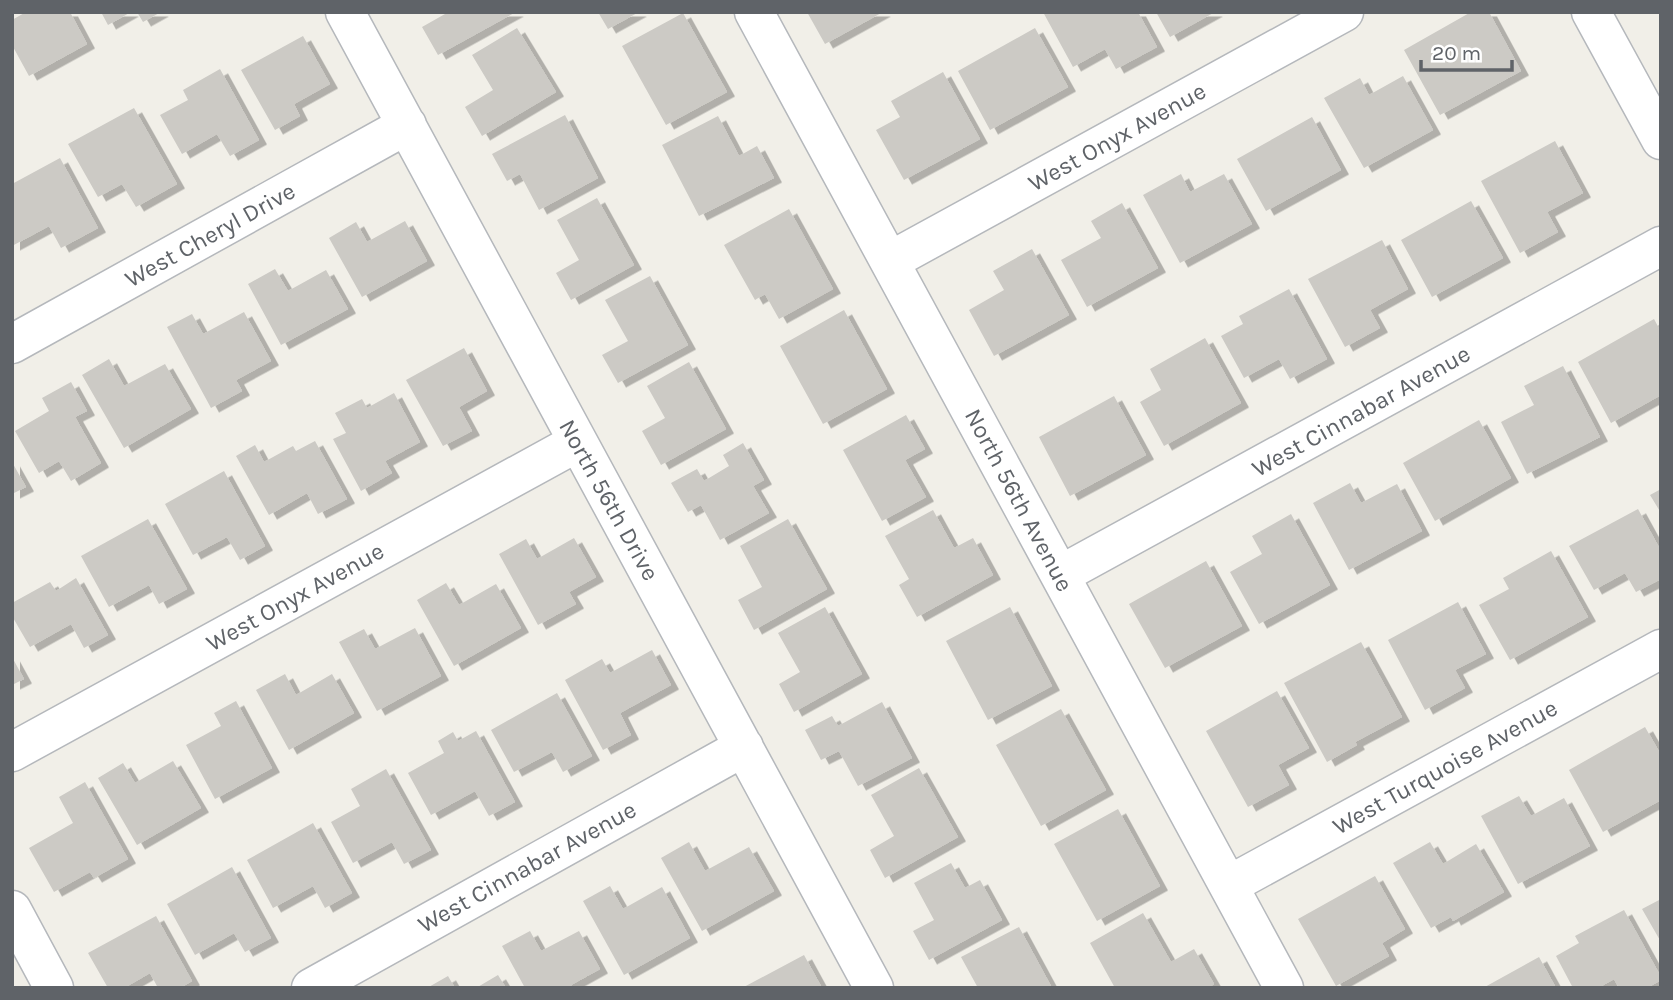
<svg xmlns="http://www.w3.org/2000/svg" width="1673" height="1000" viewBox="0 0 1673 1000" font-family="Karla,sans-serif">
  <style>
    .building { fill: #cccac5; filter: url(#shadow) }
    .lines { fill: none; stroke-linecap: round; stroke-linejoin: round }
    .minor-casing { stroke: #b5b8bc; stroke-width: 41 }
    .minor { stroke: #fff; stroke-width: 38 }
    .labels { text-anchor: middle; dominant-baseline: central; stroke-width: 6; stroke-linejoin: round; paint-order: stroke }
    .street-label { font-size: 24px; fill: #5f6368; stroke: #fff }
  </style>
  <defs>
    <filter id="shadow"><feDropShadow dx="8" dy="4.5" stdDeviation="0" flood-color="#0004"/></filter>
  </defs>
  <rect width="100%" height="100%" fill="#f1efe8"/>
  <path class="building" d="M26,12H70L87,44L29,76L12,45V20Z
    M101,12H131L108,25Z
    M137,12H161L143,22Z
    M444,12H516L438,55L422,27L445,14Z
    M598,12H639L608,29Z
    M807,12H883L825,44Z
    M1043,12H1138L1157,47L1116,69L1105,49L1073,67Z
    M1156,12H1215L1170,37Z
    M1471,12H1489L1521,71L1440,115L1404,50Z
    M683,13L727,92L666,125L622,46Z
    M517,28L556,92L482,136L465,107L493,90L472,55Z
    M1035,28L1068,87L990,130L958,71Z
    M303,36L330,84L294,104L300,116L275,130L241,70Z
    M220,69L259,140L230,156L217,134L182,154L160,115L188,100L183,90Z
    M943,72L980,139L904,180L876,130L900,117L891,101Z
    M1403,76L1433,130L1364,168L1324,98L1360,78L1369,95Z
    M134,108L177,184L136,207L122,184L98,197L68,144Z
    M565,115L598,178L539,210L520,174L507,181L492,154Z
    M718,116L739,156L757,146L774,178L699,216L662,145Z
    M1312,117L1341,170L1266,211L1237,159Z
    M1555,141L1583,193L1547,212L1558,232L1520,253L1481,181Z
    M60,158L98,228L61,248L49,226L12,246V184Z
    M1181,174L1190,192L1224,174L1252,224L1180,263L1143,195Z
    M597,198L634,265L571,300L556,273L579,260L557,220Z
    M1471,201L1503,258L1432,297L1401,240Z
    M1122,203L1158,268L1087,307L1061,260L1101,238L1091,221Z
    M789,209L833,289L779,319L765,294L755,300L724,245Z
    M405,221L427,261L362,297L329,238L356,222L367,242Z
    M1382,240L1408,289L1370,310L1380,328L1345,347L1308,279Z
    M1032,249L1069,315L994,356L969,310L1004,290L993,271Z
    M275,269L288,291L326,270L348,309L281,345L248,284Z
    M650,276L688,345L618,383L602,355L628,341L605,300Z
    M1289,289L1327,359L1290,379L1279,359L1244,378L1221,336L1243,324L1239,316Z
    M844,310L887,389L823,424L780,346Z
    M244,312L271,361L236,380L242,391L211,408L167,327L192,314L203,334Z
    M1654,319L1661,332V395L1611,423L1578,362Z
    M1205,338L1241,403L1164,446L1140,402L1161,390L1150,369Z
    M464,348L487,391L459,407L472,431L443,446L406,380Z
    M109,359L124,386L165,364L191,409L124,448L82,375Z
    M689,362L726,429L661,465L642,431L665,418L647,386Z
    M1563,366L1600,437L1527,474L1501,422L1534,405L1524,386Z
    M71,382L87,411L75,417L101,463L71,481L59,461L39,473L15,431L49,411L42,398Z
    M394,393L420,442L385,461L392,473L361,491L333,439L346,433L335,413L362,399L367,408Z
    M1114,396L1146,455L1070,496L1039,437Z
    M906,415L925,449L905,460L926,497L882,521L843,450Z
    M1479,420L1511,478L1435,521L1403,463Z
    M315,441L347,499L318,514L307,493L269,515L236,456L255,445L264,462L293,446L296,451Z
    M743,443L764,480L753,486L769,513L720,540L701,505L688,512L671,483L697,469L704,481L729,466L723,455Z
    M12,462L26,487L12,494Z
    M224,471L265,546L240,560L227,537L193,555L165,504Z
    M1350,483L1361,503L1397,484L1422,531L1349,570L1313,503Z
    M1661,489V513L1650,495Z
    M1638,509L1661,551V579L1636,592L1625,573L1594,590L1569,546Z
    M933,510L954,548L973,538L993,575L917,617L899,585L909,579L885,536Z
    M1291,514L1330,585L1259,624L1230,572L1262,554L1252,536Z
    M148,519L187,589L159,604L149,585L109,607L81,556Z
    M788,519L827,589L754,630L738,600L762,587L740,546Z
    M574,538L596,577L569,592L576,604L538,625L499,554L526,539L537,559Z
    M1551,551L1588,617L1510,660L1479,605L1509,589L1503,578Z
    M1206,561L1242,626L1165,668L1129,604Z
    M76,578L108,635L84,648L71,624L30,647L12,616V603L50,582L56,591Z
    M446,583L459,605L496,584L521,628L454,666L417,600Z
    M1458,602L1486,654L1455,670L1465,688L1425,710L1388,640Z
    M825,607L862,674L794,712L779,684L800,672L778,633Z
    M1010,607L1052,686L988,720L946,641Z
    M415,628L441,676L377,711L339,642L364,629L375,649Z
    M1361,642L1402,717L1355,742L1357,745L1327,762L1284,683Z
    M652,650L671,685L620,713L631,735L603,750L565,680L602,659L610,673Z
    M12,657L24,679L12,685Z
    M285,674L296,695L332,674L354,713L289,750L256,690Z
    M1277,691L1309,748L1278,765L1289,785L1248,807L1206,731Z
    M557,693L592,756L563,772L552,752L514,772L491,730Z
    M236,701L272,768L215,799L186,745L221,726L214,713Z
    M882,702L912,758L858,786L839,751L821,760L805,730L832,716L838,726Z
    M1061,709L1106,790L1041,826L996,745Z
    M1645,727L1661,755V800L1603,832L1569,770Z
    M476,731L515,802L489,816L475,791L431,815L408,773L444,753L438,741L453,732L458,741Z
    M173,761L201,808L137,845L98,778L123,763L135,783Z
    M919,768L958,837L885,878L870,850L894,836L871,795Z
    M386,769L431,850L404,864L392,842L353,863L331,822L360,806L351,789Z
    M85,782L128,859L94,878L90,872L54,892L29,848L73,823L59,797Z
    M1519,796L1531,816L1564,798L1590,846L1518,884L1481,816Z
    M1118,809L1160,886L1097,921L1054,844Z
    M313,823L352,893L325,908L313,886L273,908L247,860Z
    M689,842L705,871L749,847L774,891L702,931L661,858Z
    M1430,842L1443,864L1476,844L1504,892L1453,921L1451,917L1431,928L1393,863Z
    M951,863L965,888L980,880L1002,920L929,960L913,931L934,920L914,883Z
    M232,867L271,938L245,952L234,933L195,955L167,904Z
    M1375,876L1405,929L1382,943L1389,956L1336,986L1298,919Z
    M610,886L623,909L662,887L690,938L624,975L583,901Z
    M1661,899V942L1642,909Z
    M1624,910L1661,977V980L1647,988H1619L1614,979L1598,988H1573L1556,956L1579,943L1575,936Z
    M1143,913L1171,962L1194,949L1214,984L1208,988H1115L1090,943Z
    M156,916L192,981L180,988H158L150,973L124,988H108L88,953Z
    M1019,927L1052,988H978L961,957Z
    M530,931L541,951L579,931L600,969L571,985L572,988H525L502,946Z
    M804,955L822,988H742Z
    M1539,957L1556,988H1483Z
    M498,975L506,988H476Z
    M448,976L455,988H427Z"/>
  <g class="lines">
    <defs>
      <path id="minor" d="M345,12L874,988
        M754,12L1284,988
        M1591,12L1661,140
        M890,261L1344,12
        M12,344L407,125
        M1060,575L1661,246
        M12,752L578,442
        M1229,885L1661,649
        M12,910L54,988
        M311,988L744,747"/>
    </defs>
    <use href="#minor" class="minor-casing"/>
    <use href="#minor" class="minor"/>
  </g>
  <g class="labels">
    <g class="street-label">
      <text transform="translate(1117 137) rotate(-29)">West Onyx Avenue</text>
      <text transform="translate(210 235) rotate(-29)">West Cheryl Drive</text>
      <text transform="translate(1361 411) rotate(-29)">West Cinnabar Avenue</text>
      <text transform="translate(609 500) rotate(61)">North 56th Drive</text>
      <text transform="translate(1019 500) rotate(62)">North 56th Avenue</text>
      <text transform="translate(295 597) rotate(-29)">West Onyx Avenue</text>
      <text transform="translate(1445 767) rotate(-29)">West Turquoise Avenue</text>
      <text transform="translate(527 867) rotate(-29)">West Cinnabar Avenue</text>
    </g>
  </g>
  <rect width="1673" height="1000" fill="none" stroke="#5f6368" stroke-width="28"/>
  <path d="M1421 60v10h91v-10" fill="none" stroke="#5f6368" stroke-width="3.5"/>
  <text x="1432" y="60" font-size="21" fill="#5f6368" stroke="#ffffff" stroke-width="5" paint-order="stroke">20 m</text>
</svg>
